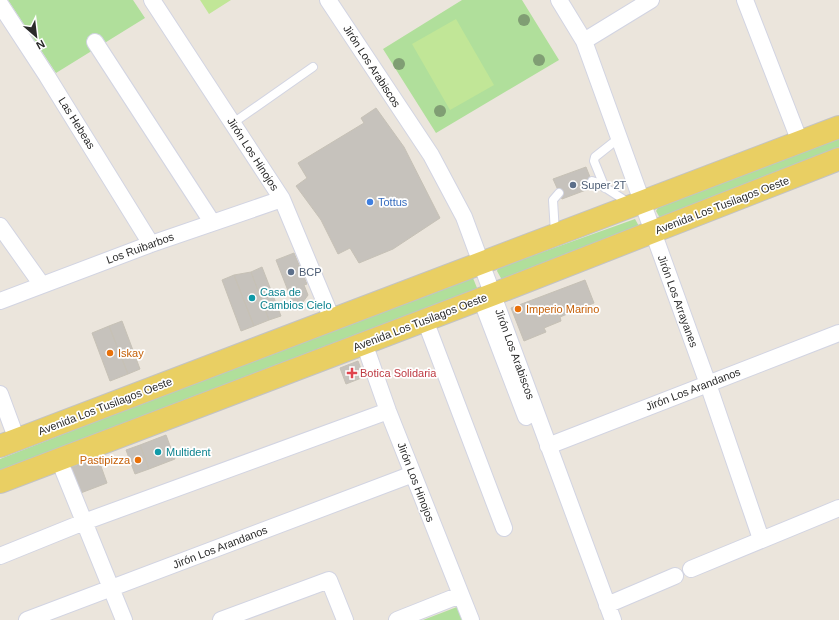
<svg xmlns="http://www.w3.org/2000/svg" width="839" height="620" viewBox="0 0 839 620" font-family="Arial,sans-serif">
  <style>
    .green { fill: #b0df9b }
    .pitch { fill: #c1e697 }
    .building { fill: #c6c2bc; stroke: #c6c1b6 }
    .lines { fill: none; stroke-linecap: round; stroke-linejoin: round }
    .lane-casing { stroke: #d2d4e2; stroke-width: 10 }
    .street-casing { stroke: #d2d4e2; stroke-width: 18 }
    .primary-casing { stroke: #c3c3c3; stroke-width: 24 }
    .lane { stroke: #fff; stroke-width: 8 }
    .street { stroke: #fff; stroke-width: 16 }
    .primary { stroke: #e9cf63; stroke-width: 22 }
    .tree { fill: #809e74 }
    .service-dot { fill: #5c6f8a; stroke: #fff; stroke-width: 1.5 }
    .shop-dot { fill: #3f7fe0; stroke: #fff; stroke-width: 1.5 }
    .culture-dot { fill: #0f9aa8; stroke: #fff; stroke-width: 1.5 }
    .food-dot { fill: #e8710a; stroke: #fff; stroke-width: 1.5 }
    .health-dot { fill: #e0444e; stroke: #fff; stroke-width: 1.5 }
    .labels { text-anchor: middle; dominant-baseline: central; stroke-width: 3.5; stroke-linejoin: round; paint-order: stroke }
    .street-label { font-size: 11px; fill: #2a2a2a; stroke: #fff }
    .service-label { font-size: 11px; fill: #4e5e75; stroke: #fff; text-anchor: start }
    .shop-label { font-size: 11px; fill: #366cbe; stroke: #fff; text-anchor: start }
    .culture-label { font-size: 11px; fill: #0d838f; stroke: #fff; text-anchor: start }
    .food-label { font-size: 11px; fill: #c56008; stroke: #fff; text-anchor: start }
    .health-label { font-size: 11px; fill: #be3a42; stroke: #fff; text-anchor: start }
  </style>
  <rect width="100%" height="100%" fill="#ebe5dc"/>
  <path class="green" d="M8,0H133L145,18L56,73Z
    M462,0H522L559,60L436,133L383,49Z
    M839,137V153L661,220L656,211L658,208Z
    M635,219L640,228L502,280L497,271L498,268Z
    M467,276L473,278L477,288L476,291L0,477V459Z
    M457,607L463,620H423Z"/>
  <path class="pitch" d="M200,0H231L209,14Z
    M456,19L494,85L450,110L412,44Z"/>
  <path class="building" d="M376,108L404,147L440,218L393,249L359,263L350,248L338,254L321,220L296,186L307,178L298,163L364,123L361,118Z
    M586,167L594,187L562,199L553,179Z
    M294,253L307,284L304,285L308,295L303,302L294,306L276,260Z
    M262,267L281,316L269,320L251,272Z
    M251,272L269,320L254,326L234,275Z
    M234,275L254,326L241,331L222,280Z
    M585,280L594,303L560,317L561,321L544,328L546,332L524,341L511,308Z
    M122,321L140,369L128,374L109,326Z
    M109,326L128,374L110,381L92,333Z
    M358,361L364,377L346,384L340,368Z
    M166,435L175,459L149,469L140,445Z
    M140,445L149,469L135,474L126,450Z
    M98,458L107,483L78,494L68,469Z"/>
  <g class="lines">
    <defs>
      <path id="lane" d="M233,123L313,67
        M592,181L598,183L629,203
        M605,188L594,161L595,157L619,138
        M555,233L553,200L559,193"/>
      <path id="street" d="M152,0L282,199L332,319
        M328,0L431,155L464,217L613,620
        M559,0L584,41L708,384L761,539
        M745,0L800,142
        M0,4L47,76L151,244
        M584,41L651,0
        M95,42L212,222
        M0,226L42,285
        M481,299L526,417
        M0,301L151,244L282,199
        M425,320L504,528
        M364,343L388,411L471,620
        M0,394L17,440
        M548,446L839,333
        M59,460L124,620
        M0,556L84,522L388,411
        M691,569L839,508
        M607,605L675,576
        M27,620L413,474
        M221,620L329,580L345,620
        M397,620L460,595"/>
      <path id="primary" d="M0,446L839,127
        M0,482L494,294L839,159"/>
    </defs>
    <use href="#lane" class="lane-casing"/>
    <use href="#street" class="street-casing"/>
    <use href="#primary" class="primary-casing"/>
    <use href="#lane" class="lane"/>
    <use href="#street" class="street"/>
    <use href="#primary" class="primary"/>
  </g>
  <g class="tree">
    <circle cx="524" cy="20" r="6"/>
    <circle cx="539" cy="60" r="6"/>
    <circle cx="399" cy="64" r="6"/>
    <circle cx="440" cy="111" r="6"/>
  </g>
  <g class="service-dot">
    <circle cx="573" cy="185" r="4"/>
    <circle cx="291" cy="272" r="4"/>
  </g>
  <circle class="shop-dot" cx="370" cy="202" r="4"/>
  <g class="culture-dot">
    <circle cx="252" cy="298" r="4"/>
    <circle cx="158" cy="452" r="4"/>
  </g>
  <g class="food-dot">
    <circle cx="518" cy="309" r="4"/>
    <circle cx="110" cy="353" r="4"/>
    <circle cx="138" cy="460" r="4"/>
  </g>
  <path class="health-dot" d="M350 367h4v4h4v4h-4v4h-4v-4h-4v-4h4z"/>
  <g class="labels">
    <g class="street-label">
      <text transform="translate(372 66) rotate(57)">Jirón Los Arabiscos</text>
      <text transform="translate(77 123) rotate(58)">Las Hebeas</text>
      <text transform="translate(253 154) rotate(57)">Jirón Los Hinojos</text>
      <text transform="translate(722 205) rotate(-21)">Avenida Los Tusilagos Oeste</text>
      <text transform="translate(140 248) rotate(-20)">Los Ruibarbos</text>
      <text transform="translate(678 301) rotate(70)">Jirón Los Arrayanes</text>
      <text transform="translate(420 322) rotate(-21)">Avenida Los Tusilagos Oeste</text>
      <text transform="translate(515 354) rotate(70)">Jirón Los Arabiscos</text>
      <text transform="translate(693 389) rotate(-21)">Jirón Los Arandanos</text>
      <text transform="translate(105 406) rotate(-21)">Avenida Los Tusilagos Oeste</text>
      <text transform="translate(416 482) rotate(69)">Jirón Los Hinojos</text>
      <text transform="translate(220 547) rotate(-21)">Jirón Los Arandanos</text>
    </g>
    <g class="service-label">
      <text x="581" y="185">Super 2T</text>
      <text x="299" y="272">BCP</text>
    </g>
    <g class="shop-label">
      <text x="378" y="202">Tottus</text>
    </g>
    <g class="culture-label">
      <text x="260" y="292">Casa de<tspan x="260" dy="13">Cambios Cielo</tspan></text>
      <text x="166" y="452">Multident</text>
    </g>
    <g class="food-label">
      <text x="526" y="309">Imperio Marino</text>
      <text x="118" y="353">Iskay</text>
      <text x="130" y="460" text-anchor="end">Pastipizza</text>
    </g>
    <g class="health-label">
      <text x="360" y="373">Botica Solidaria</text>
    </g>
  </g>
  <g transform="translate(36 36) rotate(152)" stroke="#ffffff" stroke-width="3" paint-order="stroke">
  <path d="M0-3L7 15L0 10L-7 15Z" fill="#2a2a2a"/>
  <text y="-6" font-size="11" font-weight="bold" text-anchor="middle" fill="#2a2a2a">N</text>
  </g>
</svg>
